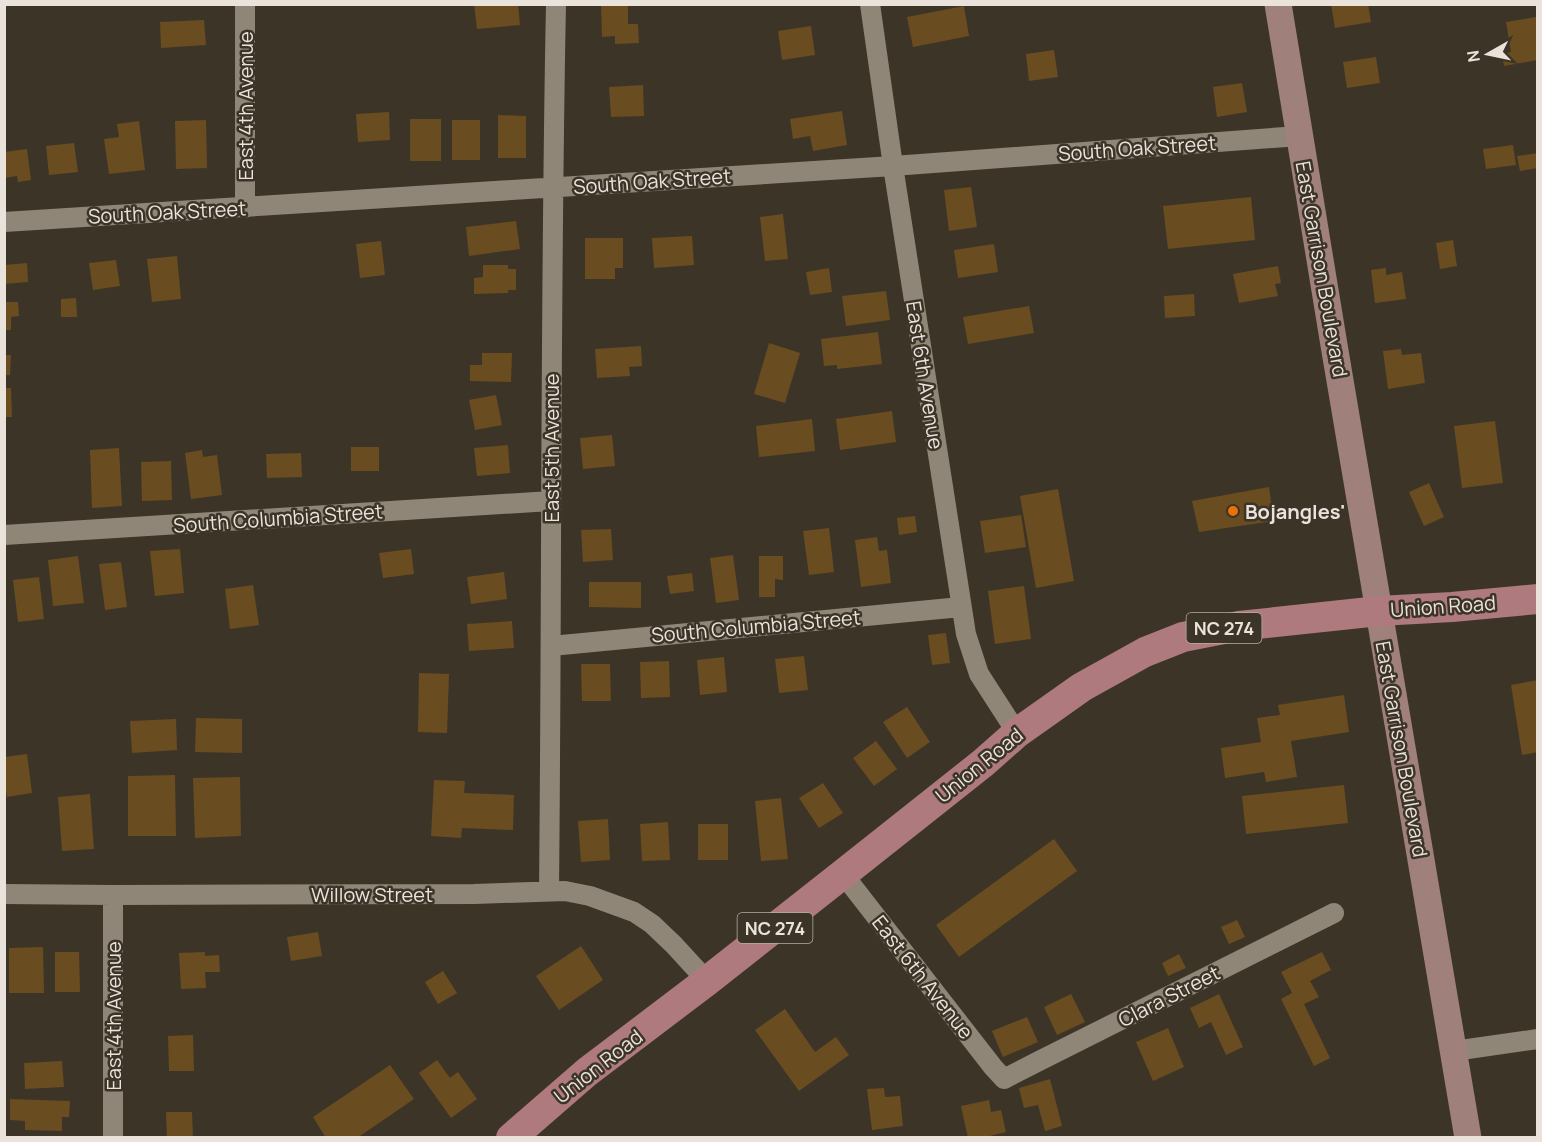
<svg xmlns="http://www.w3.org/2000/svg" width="1542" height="1142" viewBox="0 0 1542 1142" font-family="Manrope,sans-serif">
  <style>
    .building { fill: #694c20 }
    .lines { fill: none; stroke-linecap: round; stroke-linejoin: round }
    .minor { stroke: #908678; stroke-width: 20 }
    .secondary { stroke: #9f807b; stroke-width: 27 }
    .primary { stroke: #ae7a7e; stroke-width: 30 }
    .food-dot { fill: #e8710a; stroke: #3d3428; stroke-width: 2 }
    .labels { text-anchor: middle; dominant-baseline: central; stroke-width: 5; stroke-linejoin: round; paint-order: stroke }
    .shield { fill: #3d3428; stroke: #b5aea6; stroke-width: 1.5 }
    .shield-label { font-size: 18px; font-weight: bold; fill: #e9e3dc }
    .street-label { font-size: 20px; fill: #e9e3dc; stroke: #3d3428 }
    .poi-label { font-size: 20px; font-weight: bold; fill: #e9e3dc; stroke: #3d3428; text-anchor: start }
  </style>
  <rect width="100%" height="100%" fill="#3d3428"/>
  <path class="building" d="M474,4H518L520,25L477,29Z
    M601,4H628V24H638L639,43L615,44V36L602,37Z
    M1331,4H1368L1371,22L1335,28Z
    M964,6L969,36L913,47L907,17Z
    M1536,17L1538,60L1504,66L1502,54L1511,52L1506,22Z
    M204,20L206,45L161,48L160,22Z
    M811,26L815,55L782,60L778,31Z
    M1054,50L1058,77L1029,81L1026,54Z
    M1376,57L1380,83L1347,88L1343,62Z
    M1242,83L1247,112L1217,117L1213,87Z
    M643,85L644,116L611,117L609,87Z
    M842,111L847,145L813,151L810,136L793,139L790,119Z
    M389,112L390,140L358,142L356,114Z
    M498,115L526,116V158H498Z
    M410,119H441V161H410Z
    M206,120L207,168L176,169L175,121Z
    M452,120H480V160H452Z
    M139,121L145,170L109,174L104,139L119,137L117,124Z
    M74,143L78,172L49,175L46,146Z
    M1513,145L1516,165L1486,169L1483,149Z
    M27,149L31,180L18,182L17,176L4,178V152Z
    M1538,153V168L1520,171L1517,156Z
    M971,187L977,227L949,231L944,190Z
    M1251,197L1255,240L1168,249L1163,206Z
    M783,214L788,259L765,261L760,217Z
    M516,221L520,249L469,256L466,227Z
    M692,236L694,265L654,268L652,238Z
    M585,238H623V268H615V279H585Z
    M1453,240L1457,266L1440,269L1436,243Z
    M381,241L385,275L360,278L356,244Z
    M994,244L998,272L958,278L954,250Z
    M177,256L181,299L152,302L147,259Z
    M116,260L120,286L93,290L89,263Z
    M27,263L28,282L4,284V265Z
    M483,265H508V269H516V290H508V293L474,294V278L483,277Z
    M1278,266L1281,283L1275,284L1278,296L1239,303L1233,274Z
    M829,268L832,292L810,295L806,272Z
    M1386,268V275L1402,272L1406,299L1375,303L1371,270Z
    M886,291L890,320L846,326L842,296Z
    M1194,294L1195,316L1165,318L1164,296Z
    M76,298L77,317H61V299Z
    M4,302H18L19,316L11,317V330H4Z
    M1029,306L1034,333L968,344L963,317Z
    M878,332L882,364L837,369V365L824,366L821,339Z
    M769,343L800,353L785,403L754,394Z
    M641,346L642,366L629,367L630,376L597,378L595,349Z
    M1401,349L1402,355L1421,353L1425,383L1388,389L1383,351Z
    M482,353H512L511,382L470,381V365H482Z
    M4,355H11L10,375H4Z
    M4,388H11L12,417H4Z
    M496,395L502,425L475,430L469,400Z
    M892,411L896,442L840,450L836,419Z
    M812,419L815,451L759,457L756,426Z
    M1495,421L1503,483L1462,488L1454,426Z
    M612,435L615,466L583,469L580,438Z
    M508,445L510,473L477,476L474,448Z
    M351,447H379V471H351Z
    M119,448L122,506L92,508L90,450Z
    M202,450L203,457L217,455L222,495L191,499L185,453Z
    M301,453L302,477L267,478L266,454Z
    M171,461L172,500L142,501L141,462Z
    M1429,483L1444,517L1424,526L1409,492Z
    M1269,487L1274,521L1199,532L1192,501Z
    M1058,489L1074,581L1036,588L1020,496Z
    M1021,515L1026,547L985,553L980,521Z
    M915,516L917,532L899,535L897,518Z
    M829,528L834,572L809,575L803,531Z
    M611,529L613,560L583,562L581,530Z
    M877,537L879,551L887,550L891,583L861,587L855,540Z
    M180,549L184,593L155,596L150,551Z
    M411,549L414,574L383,578L379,553Z
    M733,555L739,600L716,603L710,558Z
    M78,556L84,603L53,606L48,560Z
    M759,556H783V580L775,579V597H759Z
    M121,562L127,607L105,610L99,564Z
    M504,572L507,599L471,604L467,577Z
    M692,573L694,591L670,594L667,576Z
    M39,577L44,619L18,622L13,580Z
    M589,582H641V608L589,607Z
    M253,585L259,625L230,629L225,589Z
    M1024,586L1031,639L995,644L988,591Z
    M512,621L514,648L469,651L467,624Z
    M946,633L950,663L932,665L928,635Z
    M804,656L808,690L779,693L775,659Z
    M724,657L727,692L700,695L697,660Z
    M669,661L670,697L641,698L640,662Z
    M581,664H610L611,701H582Z
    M419,673L449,674L447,733L418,732Z
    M1538,680V752L1522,755L1511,685Z
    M1344,695L1349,732L1291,741L1297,777L1266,782L1264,772L1225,778L1221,748L1261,742L1257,718L1280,715L1278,705Z
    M907,707L930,742L907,758L883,722Z
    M196,718L242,719V753L195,752Z
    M176,719L177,750L132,753L130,721Z
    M876,741L897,769L874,786L853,758Z
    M27,754L32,793L7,797L4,778V757Z
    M175,775L176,836H128V776Z
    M240,777L241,836L195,838L193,778Z
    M434,780L465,781L464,793L514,795L513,830L462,828L461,838L431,836Z
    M823,783L843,813L819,828L799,798Z
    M1344,785L1348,823L1246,834L1242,796Z
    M90,794L94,849L62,851L58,797Z
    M781,798L788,859L761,861L755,801Z
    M608,819L610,860L581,862L578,821Z
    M668,822L670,860L642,861L640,824Z
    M698,824H728V860H698Z
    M1054,839L1077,871L959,957L936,925Z
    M1237,920L1245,937L1229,944L1221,927Z
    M318,932L322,956L291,961L287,937Z
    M581,946L603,980L559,1010L536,976Z
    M43,947L44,993H9V948Z
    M55,952H79L80,992H55Z
    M205,952V956L219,955L220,972H205L206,988L181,989L179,953Z
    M1322,952L1331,970L1310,981L1319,997L1304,1004L1330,1058L1314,1066L1281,999L1292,993L1281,972Z
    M1179,954L1186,968L1168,976L1162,963Z
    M443,971L457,993L438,1004L425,982Z
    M1071,994L1085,1022L1057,1035L1044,1007Z
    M1219,994L1243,1047L1226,1055L1211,1022L1199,1028L1190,1008Z
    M785,1009L815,1052L836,1037L849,1055L799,1091L755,1030Z
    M1027,1017L1038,1042L1003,1057L992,1031Z
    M1168,1028L1184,1067L1153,1081L1136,1042Z
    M193,1035L194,1071H169L168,1036Z
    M437,1060L450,1078L458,1072L477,1099L451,1118L419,1073Z
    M62,1061L64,1087L25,1089L24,1063Z
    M390,1065L414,1099L357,1138H326L313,1117Z
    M1050,1079L1062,1126L1045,1131L1038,1105L1024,1108L1019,1088Z
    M884,1088L885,1097L900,1096L903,1126L872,1130L867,1089Z
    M10,1099L70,1101L69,1117H62V1131L25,1130V1121L10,1120Z
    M989,1100L991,1112L1001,1110L1006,1132L982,1138H968L961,1106Z
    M166,1112H192L193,1138H167Z"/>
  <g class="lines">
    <path class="minor" d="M870,4L893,166L966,634L979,674L1017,733
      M245,208V4
      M4,222L893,166L1299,136
      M4,535L551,501
      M551,646L961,607
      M843,874L993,1067L1004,1079L1037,1062L1334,913
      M549,891C552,596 550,300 556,4
      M4,894L113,895L474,894L565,891L590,896L634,912L652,924L674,945L707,981
      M113,895V1138
      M1454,1051L1538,1039"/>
    <path class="secondary" d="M1278,4L1334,345L1468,1138"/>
    <path class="primary" d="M511,1138L587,1072L707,981L843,874L983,763L1017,733L1082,687L1145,652L1183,637L1239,626L1379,611L1452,607L1538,599"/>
  </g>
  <circle class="food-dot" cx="1233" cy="511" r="6"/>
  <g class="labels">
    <g class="shield">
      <rect x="1186.5" y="613" width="75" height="30" rx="4.5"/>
      <rect x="737.5" y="913" width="75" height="30" rx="4.5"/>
    </g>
    <g class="shield-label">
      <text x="1224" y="628">NC 274</text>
      <text x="775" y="928">NC 274</text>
    </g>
    <g class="street-label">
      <text transform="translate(245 106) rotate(-90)">East 4th Avenue</text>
      <text transform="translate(1137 148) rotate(-4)">South Oak Street</text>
      <text transform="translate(652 181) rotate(-4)">South Oak Street</text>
      <text transform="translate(167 212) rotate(-3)">South Oak Street</text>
      <text transform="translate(1322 269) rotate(80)">East Garrison Boulevard</text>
      <text transform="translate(925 375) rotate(81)">East 6th Avenue</text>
      <text transform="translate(551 448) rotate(-90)">East 5th Avenue</text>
      <text transform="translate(278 518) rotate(-4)">South Columbia Street</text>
      <text transform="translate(1443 606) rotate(-4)">Union Road</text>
      <text transform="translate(756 626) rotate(-5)">South Columbia Street</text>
      <text transform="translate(1402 749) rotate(80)">East Garrison Boulevard</text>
      <text transform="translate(979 765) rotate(-39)">Union Road</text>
      <text x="372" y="894">Willow Street</text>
      <text transform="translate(923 977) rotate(52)">East 6th Avenue</text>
      <text transform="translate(1169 996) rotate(-27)">Clara Street</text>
      <text transform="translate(113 1016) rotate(-90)">East 4th Avenue</text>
      <text transform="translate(598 1066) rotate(-38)">Union Road</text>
    </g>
    <g class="poi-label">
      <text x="1245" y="511">Bojangles'</text>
    </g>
  </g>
  <rect width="1542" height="1142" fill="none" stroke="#e9e3dc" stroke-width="12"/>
  <g transform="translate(1488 54) rotate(261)" stroke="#3d3428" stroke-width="4.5" paint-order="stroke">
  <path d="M0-4.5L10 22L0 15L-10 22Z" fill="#e9e3dc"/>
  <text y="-9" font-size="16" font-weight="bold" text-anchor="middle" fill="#e9e3dc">N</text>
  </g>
</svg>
